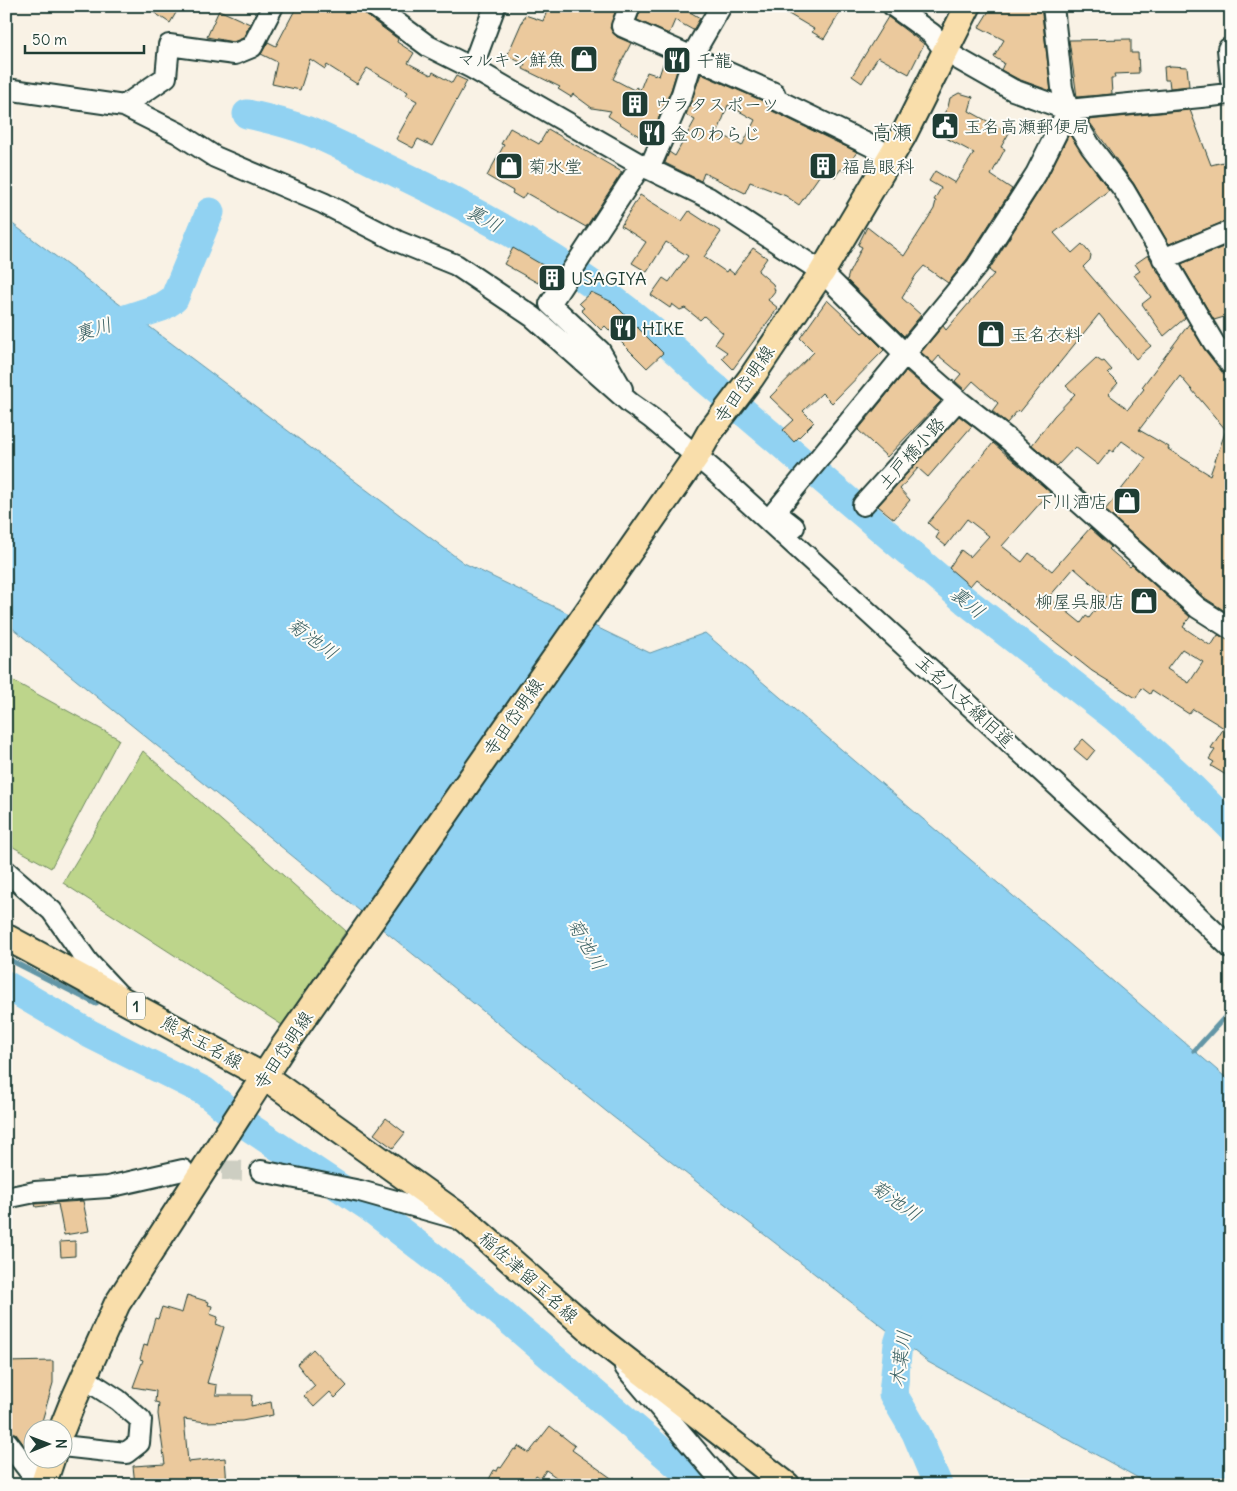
<svg xmlns="http://www.w3.org/2000/svg" width="1237" height="1491" viewBox="0 0 1237 1491" font-family="Delius,'Klee One',sans-serif">
  <style>
    .green { fill: #bdd58b; stroke: #6e8960 }
    .water { fill: #91d2f2; stroke: #6396a6 }
    .lines { fill: none; stroke-linecap: round; stroke-linejoin: round }
    .stream { stroke: #6396a6; stroke-width: 5 }
    .river { stroke: #91d2f2; stroke-width: 29 }
    .building { fill: #ebc99d; stroke: #1f3d34; fill-rule: evenodd }
    .minor-tunnel { stroke: #cdcec2; stroke-width: 20; stroke-dasharray: 20 10; stroke-linecap: butt }
    .minor-casing { stroke: #1f3d34; stroke-width: 24 }
    .major-casing { stroke: #1f3d34; stroke-width: 29 }
    .minor { stroke: #fdfcf7; stroke-width: 20 }
    .major { stroke: #f9deab; stroke-width: 25 }
    .labels { text-anchor: middle; dominant-baseline: central; stroke-width: 4; stroke-linejoin: round; paint-order: stroke }
    .shield { fill: #fdfcf7; stroke: #62766e; stroke-width: 1 }
    .shield-label { font-size: 16px; font-weight: bold; fill: #1f3d34 }
    .poi-label { font-size: 18px; fill: #1f3d34; stroke: #fdfcf7; text-anchor: start }
    .street-label { font-size: 18px; fill: #1f3d34; stroke: #fdfcf7 }
    .water-label { font-size: 19px; font-style: italic; fill: #3c6264; stroke: #fdfcf7 }
    .quarter-label { font-size: 20px; fill: #1f3d34; stroke: #fdfcf7 }
  </style>
  <rect width="100%" height="100%" fill="#f9f2e5"/>
  <filter id="ink" filterUnits="userSpaceOnUse"><feTurbulence type="fractalNoise" baseFrequency=".02" numOctaves="2"/><feDisplacementMap in="SourceGraphic" scale="10" xChannelSelector="R" yChannelSelector="G"/><feConvolveMatrix kernelMatrix="1 2 1 2 8 2 1 2 1" color-interpolation-filters="sRGB"/></filter>
  <g filter="url(#ink)">
    <path class="green" d="M6,677L119,739L51,868L6,843Z
      M143,751L346,931L282,1025L63,883Z"/>
    <path class="water" d="M6,219L464,563L650,653L705,633L1231,1082V1485H1151L928,1362L612,1116L6,623Z"/>
    <g class="lines">
      <path class="stream" d="M6,958L96,1004
        M1194,1051L1225,1017"/>
      <path class="river" d="M247,114C269,119 292,124 313,133C341,145 368,159 395,172C502,223 609,285 695,369
        M98,328L162,307L174,299L210,212
        M704,378L966,601L1116,718L1182,778L1231,827
        M6,985L90,1034L204,1091L246,1125L369,1207L454,1273L701,1485
        M911,1303L898,1344L893,1394L916,1433L938,1485"/>
    </g>
    <path class="building" d="M144,6H180L170,23Z
      M297,6H358L367,16L398,39L397,42L414,53L408,63L431,75L433,72L452,83L456,76L467,81L432,146L418,139L413,148L396,139L417,101L406,95L408,92L367,68L357,84L327,65L325,69L310,59L300,90L272,84L277,62L261,54L268,42L276,46Z
      M549,6H617L610,28L617,37L631,43L613,79L634,90L636,87L640,90L647,72L659,76L665,58L679,64L671,90L648,142L608,116L611,111L592,108L573,94L571,97L558,89L560,87L523,69L525,64L507,56L525,15L543,21Z
      M642,6H680L700,18L693,30L675,20L669,34L637,20Z
      M775,6H844L824,39L812,32L814,29Z
      M992,6H1041L1051,91L1018,79L1001,70L1004,63L994,57L1004,40L979,27Z
      M219,10L250,24L243,38L233,42L207,37Z
      M888,17L924,44L909,74L878,57L862,83L852,76Z
      M1131,39V53H1138L1139,73L1114,74L1115,78H1111L1112,94L1077,97L1069,40Z
      M1171,66L1187,67L1189,86L1170,88L1169,80H1165L1164,67Z
      M701,74L765,102L772,111L857,152L844,171L841,169L835,177L824,169L799,205L786,196L750,182L745,193L704,173L701,181L665,163L669,152L675,156L695,120L686,115ZM728,105L755,120L742,146L718,132Z
      M959,93L973,97L969,111L1009,133L1001,147L1005,149L991,175L1012,189L967,259L948,283L924,266L916,275L902,298L921,315L904,336L847,280L849,273L862,247L858,245L867,227L904,256L934,209L936,201L934,200L941,188L929,181L935,171L955,183L974,153L933,131L948,107L950,98Z
      M1190,110L1211,165L1231,160V219L1169,244L1134,184L1088,120Z
      M510,128L539,144L548,129L622,172L586,227L526,193L522,199L512,193L513,191L487,176L504,145L501,144Z
      M1069,134L1109,190L1054,233L1072,253L1082,244L1091,255L1090,260L1083,267L1151,346L1136,359L1099,314L1020,412L1018,410L1007,423L992,411L998,403L973,381L965,390L955,381L961,374L939,356L933,363L921,352L943,326L946,330L994,274L989,270L1046,180Z
      M640,195L682,221L689,211L721,232L704,257L726,272L728,269L734,274L753,248L767,258L758,271L773,284L775,291L768,300L778,308L733,369L722,358L727,352L715,344L723,333L704,316L700,320L685,308L680,310L672,304L670,308L651,295L663,278L669,282L688,256L666,242L647,272L632,263L646,242L621,226Z
      M1231,244V315L1214,320L1181,264Z
      M513,248L546,267L548,270L541,282L539,281L538,283L504,264Z
      M1148,255L1185,318L1164,336L1142,304L1151,297L1134,275L1140,271L1135,264Z
      M591,292L612,302L663,353L647,368L605,326L601,330L581,310L584,308L579,303Z
      M827,300L862,333L865,331L884,350L832,403L822,393L803,411L814,422L794,442L783,430L794,420L770,397L814,352L800,338Z
      M1189,324L1205,350L1231,381V615L1205,598L1105,510L1146,458L1122,441L1113,452L1110,450L1098,465L1075,447L1057,466L1032,445L1054,416L1075,394L1066,386L1096,358L1102,362L1104,361L1112,370L1108,373L1118,383L1108,394L1128,409L1144,389L1142,387ZM1180,376L1226,430L1210,475L1168,449L1169,447L1139,430Z
      M906,371L941,401L887,457L858,430Z
      M959,416L972,426L928,477L918,468L900,489L910,500L894,519L878,506Z
      M993,443L1050,492L1002,546L1022,562L1029,553L1052,571L1090,528L1111,547L1109,549L1130,567L1132,565L1190,617L1183,627L1211,646L1218,635L1231,641V778L1211,766L1214,762L1209,759L1215,750L1211,748L1224,728L1193,709L1189,714L1152,690L1150,694L1142,688L1136,698L1092,671L976,579L970,586L949,568L961,550L970,557L989,536L967,519L946,546L936,538L939,533L928,523ZM1074,568L1106,596L1089,618L1086,616L1081,623L1049,597ZM1182,649L1203,662L1189,683L1167,669Z
      M1083,739L1095,750L1087,760L1074,749Z
      M386,1118L405,1133L393,1148L374,1134Z
      M83,1201L89,1231L64,1235L58,1204L36,1207L35,1204Z
      M75,1241V1256L61,1257L60,1242Z
      M187,1295L209,1302L208,1305L212,1306L210,1314L218,1317L216,1324L224,1327L207,1383L217,1385L216,1395H252L251,1406L271,1402L273,1415L242,1421L206,1422L184,1419L188,1462L225,1458L227,1485H135L133,1466L165,1464L158,1414L159,1403L155,1402L156,1391L133,1387L143,1360L140,1359L144,1345L147,1346L155,1318L158,1319L162,1307L182,1313Z
      M313,1349L347,1386L335,1398L330,1392L314,1407L304,1396L315,1386L297,1364Z
      M53,1361V1383L40,1428H32V1456L16,1434L6,1430V1362Z
      M550,1426L575,1446L572,1450L621,1485H567L546,1470L541,1478L536,1475L530,1485H490L491,1482L488,1481L494,1470L497,1471L499,1467L501,1468L514,1449L516,1450L518,1446L529,1453Z"/>
    <g class="lines">
      <path class="minor-tunnel" d="M192,1170L261,1171"/>
      <defs>
        <path id="minor" d="M374,6L428,46L472,68L641,165L709,198L822,272L904,353L958,400L1009,440L1198,608L1231,629
          M630,6L622,26L774,93L777,100L892,156
          M893,6L932,34L946,52L1013,90L1068,110L1211,96L1228,94L1231,89
          M1053,6L1062,88L1068,110L1091,147L1124,190L1214,343L1231,365
          M1231,48L1228,49L1231,80
          M472,68L495,6
          M6,89L124,106L178,133L215,157L323,203L397,241L456,265L533,317L630,403L651,418L713,470L1173,892L1231,948
          M124,106L166,77L169,45L235,54L252,47L273,6
          M649,169L682,94L695,51L721,6
          M1163,259L1231,231
          M622,389L600,351L550,304L641,165
          M863,505L958,400
          M794,527L775,512L977,266L1036,174L1068,110
          M6,871L52,911L88,962L117,993
          M261,1171L360,1191L456,1218
          M6,1198L35,1192L108,1187L183,1170
          M625,1367L725,1485
          M7,1442L40,1485
          M62,1446L126,1453L139,1443L141,1420L118,1400L84,1378"/>
        <path id="major" d="M6,937L265,1077L466,1221L602,1341L787,1485
          M62,1429L72,1404L117,1304L281,1050L697,455L710,432L751,378L822,272L903,136L968,6
          M43,1485L52,1458"/>
      </defs>
      <use href="#minor" class="minor-casing"/>
      <use href="#major" class="major-casing"/>
      <use href="#minor" class="minor"/>
      <use href="#major" class="major"/>
    </g>
  </g>
  <defs>
    <symbol id="shop-square" viewBox="-11 -11 22 22"><rect x="-9" y="-9" width="18" height="18" rx="4" fill="#1f3d34" stroke="#fdfcf7"/><path d="M-5-2.5h2.3a2.7 3.5 0 0 1 5.4 0H5L5.5 6h-11ZM-1.5-2.5h3a1.5 2.3 0 0 0-3 0Z" fill="#fff"/></symbol>
    <symbol id="restaurant-square" viewBox="-11 -11 22 22"><rect x="-9" y="-9" width="18" height="18" rx="4" fill="#1f3d34" stroke="#fdfcf7"/><path d="M-5-6h1v4h1v-4h1v4h1v-4h1v5L-1.5 .5V6h-2V.5L-5-1ZM5-6V6H3V1.5H1.5Q1.5-4 5-6Z" fill="#fff"/></symbol>
    <symbol id="building-square" viewBox="-11 -11 22 22"><rect x="-9" y="-9" width="18" height="18" rx="4" fill="#1f3d34" stroke="#fdfcf7"/><path d="M-4-6H4V6H1V3H-1V6H-4ZM-2.5-4.3h1.7v1.8h-1.7ZM.8-4.3h1.7v1.8H.8ZM-2.5-1h1.7V.8h-1.7ZM.8-1h1.7V.8H.8Z" fill="#fff"/></symbol>
    <symbol id="civic-square" viewBox="-11 -11 22 22"><rect x="-9" y="-9" width="18" height="18" rx="4" fill="#1f3d34" stroke="#fdfcf7"/><path d="M-.6-6.5H3V-4.5H.6V-3L4-1V1h2V6H-6V1h2V-1L-.6-3ZM-1.2 2.5V6h2.4V2.5Z" fill="#fff"/></symbol>
  </defs>
  <g fill-rule="evenodd">
    <use href="#shop-square" x="568" y="43" width="32" height="32"/>
    <use href="#restaurant-square" x="661" y="44" width="32" height="32"/>
    <use href="#building-square" x="619" y="88" width="32" height="32"/>
    <use href="#civic-square" x="929" y="110" width="32" height="32"/>
    <use href="#restaurant-square" x="636" y="117" width="32" height="32"/>
    <use href="#shop-square" x="493" y="150" width="32" height="32"/>
    <use href="#building-square" x="807" y="150" width="32" height="32"/>
    <use href="#building-square" x="536" y="262" width="32" height="32"/>
    <use href="#restaurant-square" x="607" y="312" width="32" height="32"/>
    <use href="#shop-square" x="975" y="318" width="32" height="32"/>
    <use href="#shop-square" x="1111" y="485" width="32" height="32"/>
    <use href="#shop-square" x="1128" y="585" width="32" height="32"/>
  </g>
  <g class="labels">
    <rect class="shield" x="127" y="992.5" width="18" height="27" rx="4"/>
    <g class="shield-label">
      <text x="136" y="1006">1</text>
    </g>
    <g class="poi-label">
      <text x="565" y="59" text-anchor="end">マルキン鮮魚</text>
      <text x="696" y="60">千龍</text>
      <text x="654" y="104">ウラタスポーツ</text>
      <text x="964" y="126">玉名高瀬郵便局</text>
      <text x="671" y="133">金のわらじ</text>
      <text x="528" y="166">菊水堂</text>
      <text x="842" y="166">福島眼科</text>
      <text x="571" y="278">USAGIYA</text>
      <text x="642" y="328">HIKE</text>
      <text x="1010" y="334">玉名衣料</text>
      <text x="1108" y="501" text-anchor="end">下川酒店</text>
      <text x="1125" y="601" text-anchor="end">柳屋呉服店</text>
    </g>
    <g class="street-label">
      <text transform="translate(744 384) rotate(-55)">寺田岱明線</text>
      <text transform="translate(911 453) rotate(-48)">土戸橋小路</text>
      <text transform="translate(965 701) rotate(43)">玉名八女線旧道</text>
      <text transform="translate(513 717) rotate(-55)">寺田岱明線</text>
      <text transform="translate(202 1042) rotate(29)">熊本玉名線</text>
      <text transform="translate(283 1050) rotate(-56)">寺田岱明線</text>
      <text transform="translate(529 1277) rotate(42)">稲佐津留玉名線</text>
    </g>
    <g class="water-label">
      <text transform="translate(484 218) rotate(28)">裏川</text>
      <text transform="translate(93 329) rotate(-18)">裏川</text>
      <text transform="translate(968 602) rotate(39)">裏川</text>
      <text transform="translate(313 638) rotate(36)">菊池川</text>
      <text transform="translate(587 944) rotate(60)">菊池川</text>
      <text transform="translate(896 1200) rotate(35)">菊池川</text>
      <text transform="translate(900 1359) rotate(-82)">木葉川</text>
    </g>
    <g class="quarter-label">
      <text x="892" y="131">高瀬</text>
    </g>
  </g>
  <rect width="1237" height="1491" fill="none" stroke="#fdfcf7" stroke-width="25"/>
  <rect x="12" y="12" width="1212" height="1466" fill="none" stroke="#1f3d34" stroke-width="2" filter="url(#ink)"/>
  <g transform="translate(48 1444) rotate(89)"><circle r="24" fill="#fdfcf7" stroke="#a4b0a9"/>
  <path d="M0-4L9 19L0 12L-9 19Z" fill="#1f3d34"/>
  <text y="-8" font-size="14" font-weight="bold" text-anchor="middle" fill="#1f3d34">N</text>
  </g>
  <path d="M25 45v8h119v-8" fill="none" stroke="#1f3d34" stroke-width="2.5"/>
  <text x="32" y="45" font-size="15" fill="#1f3d34" stroke="#fdfcf7" stroke-width="4" paint-order="stroke">50 m</text>
</svg>
